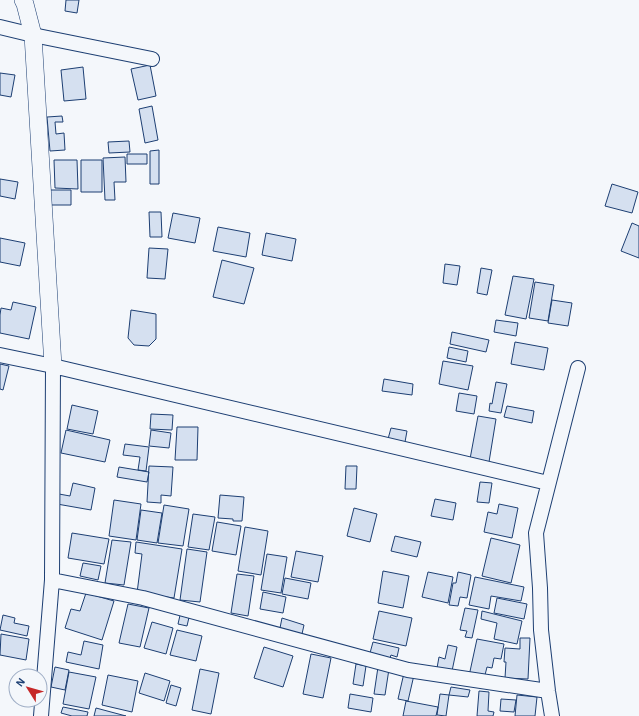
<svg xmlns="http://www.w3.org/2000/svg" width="639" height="716" viewBox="0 0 639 716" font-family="'Alegreya Sans',sans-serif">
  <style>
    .building { fill: #d5e0f0; stroke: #1d3f73 }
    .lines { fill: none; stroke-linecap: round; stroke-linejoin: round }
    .minor-casing { stroke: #1d3f73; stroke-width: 16 }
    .tertiary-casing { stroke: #1d3f73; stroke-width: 18 }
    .minor { stroke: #f4f7fb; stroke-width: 14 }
    .tertiary { stroke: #f4f7fb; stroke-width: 17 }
  </style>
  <rect width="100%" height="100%" fill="#f4f7fb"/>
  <path class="building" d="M66,0H79L77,13L65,11Z
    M150,65L156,96L138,100L131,69Z
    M83,67L86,99L64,101L61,70Z
    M0,73L15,75L11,97L0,95Z
    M152,106L158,140L145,143L139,109Z
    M62,116L63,122H55L56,134L64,133L65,150L50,151L47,117Z
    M129,141L130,152L109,153L108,142Z
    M159,150V184H150V151Z
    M127,154H147V164H127Z
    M125,157L126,182H114L115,200H105L103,158Z
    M54,160H77L78,189L55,188Z
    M81,160H102V192H81Z
    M0,179L18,182L15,199L0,196Z
    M612,184L638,192L632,213L605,206Z
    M50,190H71V205H50Z
    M149,212H161L162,237H150Z
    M173,213L200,218L195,243L168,238Z
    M632,223L639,226V258L621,251Z
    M218,227L250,233L246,257L213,251Z
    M266,233L296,239L292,261L262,255Z
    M0,238L25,243L20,266L0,262Z
    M149,248L168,249L165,279L147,278Z
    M222,260L254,268L244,304L213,297Z
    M445,264L460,266L457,285L443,283Z
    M481,268L492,270L487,295L477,293Z
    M513,276L534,279L526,319L505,315Z
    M535,282L554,285L548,321L529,318Z
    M552,300L572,303L568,326L548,323Z
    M13,302L36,307L29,339L0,333V315L1,308L11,310Z
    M131,310L156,314V339L149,346L134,345L128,338Z
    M496,320L518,323L516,336L494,332Z
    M452,332L489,340L486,352L450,344Z
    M515,342L548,348L544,370L511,364Z
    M449,347L468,351L466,362L447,358Z
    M443,361L473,366L468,390L439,384Z
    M0,364L9,366L3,390L0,389Z
    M384,379L413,384L412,395L382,391Z
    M496,382L507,384L501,413L489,411L490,403L492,404Z
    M459,393L477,396L474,414L456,411Z
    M72,405L98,411L93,434L67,429Z
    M507,406L534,411L532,423L504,417Z
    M151,414L173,415L172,430L150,429Z
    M478,416L496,419L489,462L470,459Z
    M177,427H198L197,460H175Z
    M391,428L407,431L405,442L388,439Z
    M66,430L110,440L105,462L61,453Z
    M151,430L171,433L169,448L149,446Z
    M125,444L149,447L146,471L138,470L140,457L123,455Z
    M149,466L173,467L171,496L161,495V503L147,502Z
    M346,466H357L356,489H345Z
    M119,467L149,472L147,482L117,477Z
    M480,482L492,483L489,503L477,502Z
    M73,483L95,488L91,510L57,504L59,494L70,496Z
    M220,495L244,497L242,521H233V519L218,518Z
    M435,499L456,503L453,520L431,516Z
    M114,500L141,504L136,540L109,536Z
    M499,504L518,508L512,538L484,532L488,512L497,514Z
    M164,505L189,509L183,546L158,543Z
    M354,508L377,514L370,542L347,536Z
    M141,510L162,513L157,543L137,540Z
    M193,514L215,517L209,550L188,547Z
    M217,522L241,526L236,555L212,551Z
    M245,527L268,531L261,575L238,571Z
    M72,533L109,539L104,564L68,558Z
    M395,536L421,542L417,557L391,551Z
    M491,538L520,545L511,583L482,576Z
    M112,540L131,542L124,585L105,583Z
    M136,542L182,549L174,598L137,593L142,554L135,553Z
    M187,549L207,552L200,602L180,600Z
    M296,551L323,556L318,582L291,577Z
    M267,554L287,557L281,593L261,590Z
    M83,563L101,566L98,580L80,576Z
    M383,571L409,576L403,608L378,603Z
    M428,572L453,577L448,603L422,597Z
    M458,572L471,575L467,598L460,597L458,606L449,605L453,583H456Z
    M237,574L254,576L248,616L231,613Z
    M475,577L524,587L521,601L491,596L489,609L469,605Z
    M285,578L311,583L308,599L282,594Z
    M263,592L286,597L283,613L260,609Z
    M86,593L114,601L102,640L65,628L71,609L80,611Z
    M497,598L527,604L524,619L494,613Z
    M128,604L149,608L140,647L119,643Z
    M465,608L478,610L472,638L465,637L467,631L460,630Z
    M181,611L190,613L187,626L178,624Z
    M379,611L412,618L406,646L373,639Z
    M482,611L522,621L517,644L494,639L497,623L481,619Z
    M3,615L15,618L14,623L29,626L27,636L0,630Z
    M282,618L304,625L302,634L280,628Z
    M152,622L173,628L166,654L144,648Z
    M177,630L202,636L196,661L170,655Z
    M1,634L29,639L26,660L0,655Z
    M520,638H530L528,679L505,678L506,662H504L505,648L520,649Z
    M477,639L504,644L501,659L494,658L492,668L487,667L484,679L469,676Z
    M84,641L103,645L99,669L66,662L68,652L81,655Z
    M373,642L399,648L397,657L391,655L390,658L370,653Z
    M448,645L457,647L452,671L437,668L439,657L445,659Z
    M264,647L293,656L283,687L254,678Z
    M311,654L331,658L323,698L303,694Z
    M356,664L366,666L363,686L353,684Z
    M55,667L69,670L65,690L51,687Z
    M378,667L389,669L385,695L374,694Z
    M200,669L219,673L211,714L192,710Z
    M69,672L96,677L89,709L63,704Z
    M145,673L170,681L164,701L139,693Z
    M404,673L414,675L408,701L398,699Z
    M108,675L138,681L132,712L102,705Z
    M171,685L181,688L176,706L166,703Z
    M451,687L470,690L468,697L449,695Z
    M479,691L489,692L488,711L494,712L493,716H477Z
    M350,694L373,698L371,712L348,708Z
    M440,694L449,695L446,716L437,715Z
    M517,695L537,697L535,716H515Z
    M501,699L516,700L514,712L500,711Z
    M406,701L438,707L436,716H403Z
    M63,707L88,712L87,716H72L61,713Z
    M96,708L126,716H94Z"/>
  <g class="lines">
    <defs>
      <path id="minor" d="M0,27L33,35L152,59
        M0,355L53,366L548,483
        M52,580L143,598L408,670L548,691
        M41,716L52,580L53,366
        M552,716L548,691L541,630L540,588L536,533L578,368"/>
      <path id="tertiary" d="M23,0L25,4L33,35L53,366"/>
    </defs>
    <use href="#minor" class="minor-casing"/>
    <use href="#tertiary" class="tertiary-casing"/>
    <use href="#minor" class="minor"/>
    <use href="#tertiary" class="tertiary"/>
  </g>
  <g transform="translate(28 688) rotate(307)"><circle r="19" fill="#f4f7fb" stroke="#9eadc5"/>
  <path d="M0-3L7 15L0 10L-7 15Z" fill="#c62828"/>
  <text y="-6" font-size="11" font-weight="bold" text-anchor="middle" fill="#1d3f73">N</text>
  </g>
</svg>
